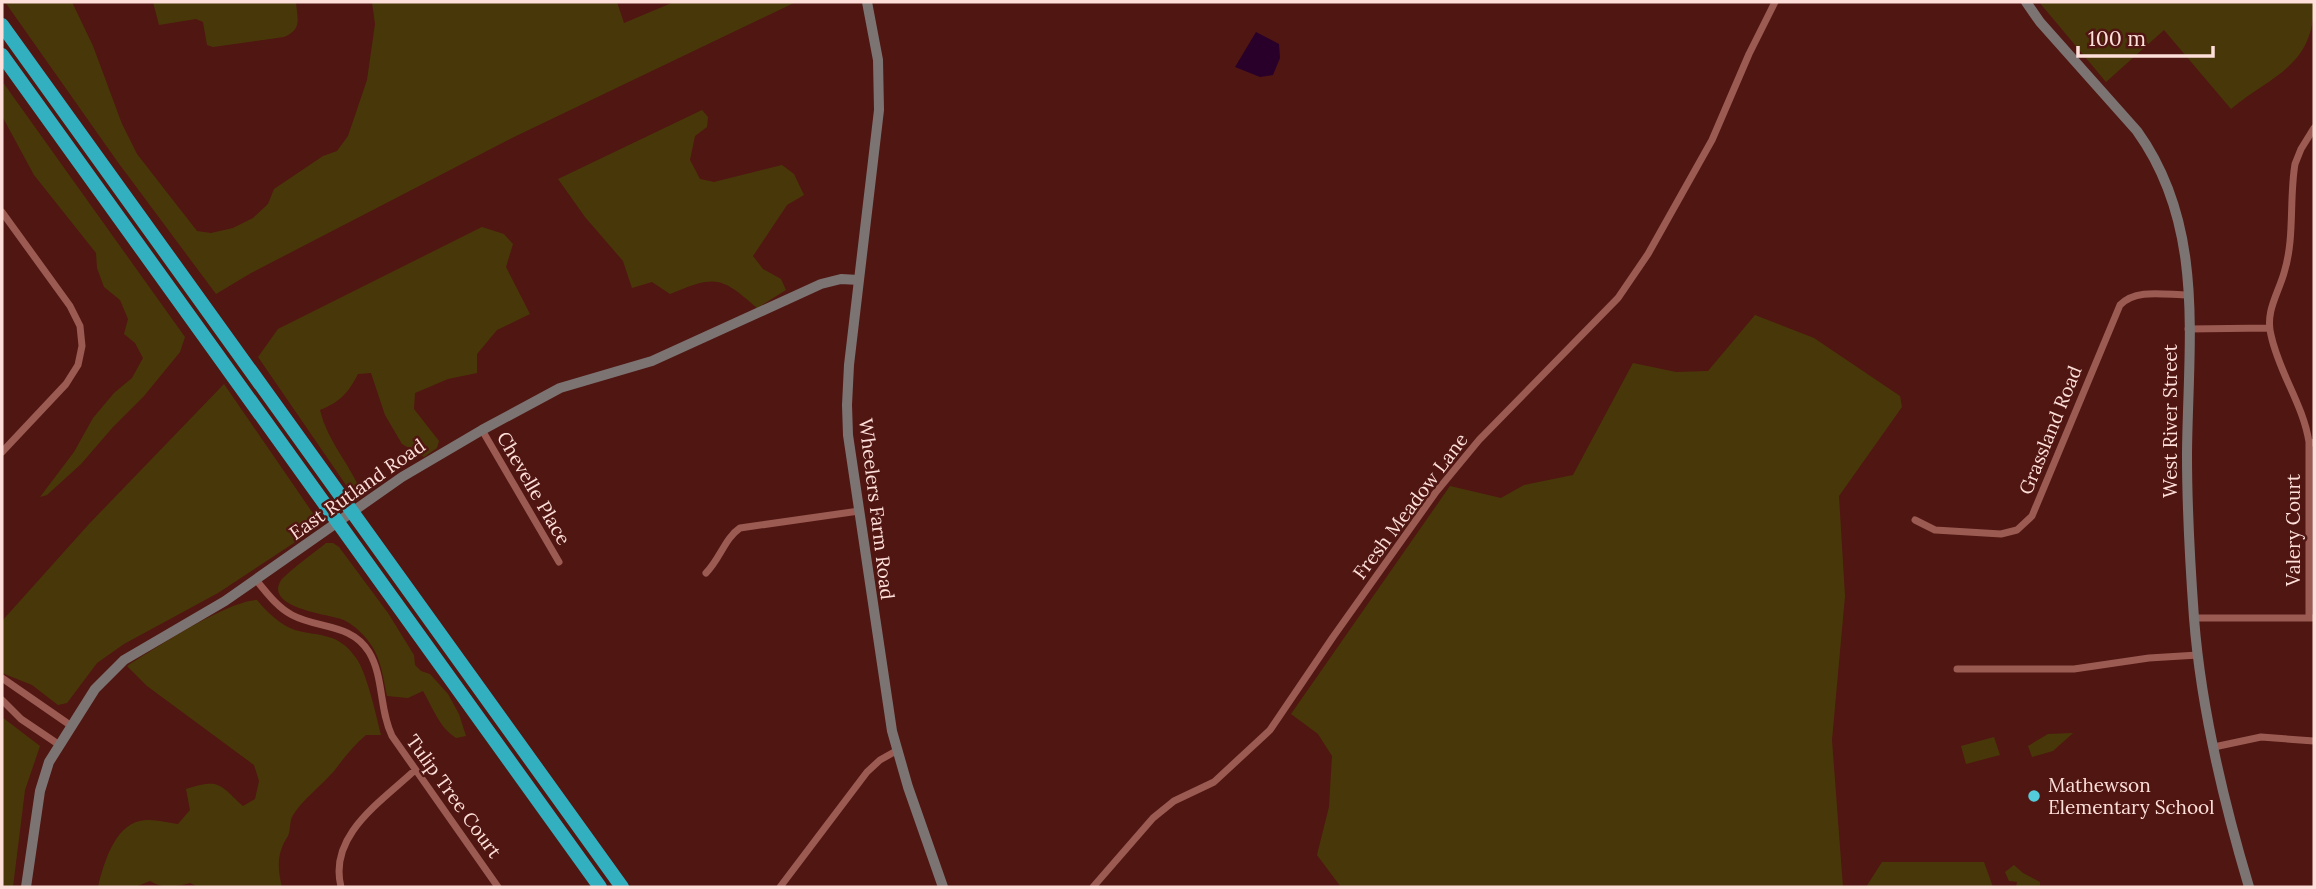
<svg xmlns="http://www.w3.org/2000/svg" width="2316" height="889" viewBox="0 0 2316 889" font-family="Lora,serif">
  <style>
    .green { fill: #483809 }
    .water { fill: #29002a }
    .lines { fill: none; stroke-linecap: round; stroke-linejoin: round }
    .street { stroke: #9b5a52; stroke-width: 7 }
    .secondary { stroke: #7c7473; stroke-width: 10 }
    .highway { stroke: #33b0c0; stroke-width: 14 }
    .poi-dot { fill: #53cbdb; stroke: #501612; stroke-width: 2.5 }
    .labels { text-anchor: middle; dominant-baseline: central; stroke-width: 5; stroke-linejoin: round; paint-order: stroke }
    .street-label { font-size: 19px; fill: #fedfda; stroke: #501612 }
    .poi-label { font-size: 19px; fill: #fedfda; stroke: #501612; text-anchor: start }
  </style>
  <rect width="100%" height="100%" fill="#501612"/>
  <path class="green" d="M5,2H72L93,46L122,124L137,154L197,231L211,233L233,228L253,218L268,204L274,189L323,156L337,151L348,136L367,80L375,24L372,2H617L624,23L674,2H796L514,137L251,273L216,294L117,161Z
    M153,2H296C297,18 303,29 284,37L213,47L207,45L203,22L196,19L159,25Z
    M2039,2H2314C2314,67 2273,74 2231,109L2164,30L2106,82Z
    M2,81L185,337L180,352L144,396L113,427L81,464L47,495L40,497L74,452L93,418L114,393L132,378L143,358L135,343L124,334L128,319L120,300L104,287L97,268L96,253L34,175L2,116Z
    M702,110L708,117L707,127L695,136L690,160L700,179L714,182L782,165L794,174L804,195L787,205L753,256L763,269L781,279L786,290L757,308C721,276 715,275 670,294L652,282L632,288L623,261L585,217L558,179Z
    M482,227L504,234L513,244L506,267L530,314L497,330L477,354V373L448,379L415,393L414,409L439,441L437,448L424,457L402,444L385,415L371,373L358,374C348,393 340,402 320,410C328,443 351,465 363,496L357,501L258,357L278,329Z
    M1755,315L1814,338L1900,396L1902,407L1839,496L1845,596L1832,740L1843,887H1341L1317,855L1329,807L1332,756L1318,734L1291,714L1450,486L1501,498L1524,485L1573,475L1633,363L1676,372L1708,371Z
    M224,384L321,525L218,593L124,644L97,663L67,703L58,705L32,685L2,673V621L89,524Z
    M326,543H333L339,547L388,613L414,655L415,665L421,671L430,674L448,694L459,714L466,736L456,738C439,727 433,708 423,691L408,698L387,696C381,667 380,649 356,628C351,624 344,619 337,618C324,614 267,607 280,582C283,575 318,550 326,543Z
    M257,600C266,611 280,625 295,630C321,637 338,632 356,658C367,673 376,715 381,735H366C353,746 344,758 334,771C321,786 303,799 293,815C289,821 291,830 288,836C277,852 277,868 282,887H198L190,883C174,887 163,889 150,881L135,887H98C103,866 114,826 140,821C151,818 167,823 178,824L190,810L186,789C220,778 219,784 243,806L255,799L259,781L254,765L147,686L127,666C156,648 225,602 257,600Z
    M2,717L40,746L25,790L13,887H2Z
    M2073,733L2053,751L2032,757L2028,746L2048,734Z
    M1994,737L2000,755L1966,764L1961,746Z
    M1882,862H1984L1993,887H1866Z
    M2014,865L2023,873L2040,882V887H2016L2017,882L2009,881L2005,872Z"/>
  <path class="water" d="M1256,32L1279,44L1280,58L1273,75L1260,77L1235,67Z"/>
  <g class="lines">
    <path class="street" d="M2314,128L2301,149L2295,164C2289,199 2295,238 2284,273C2278,294 2265,312 2271,335C2279,373 2303,404 2309,442L2314,443
      M2,212L70,306L80,326L82,346L78,365L66,384L2,452
      M2188,329L2269,328
      M482,430L559,562
      M1915,520L1935,530L2001,534L2017,530L2032,516L2120,305C2136,288 2166,295 2188,295
      M706,573C720,559 725,538 740,528L859,511
      M257,581C267,593 277,607 292,615C318,629 351,623 369,652C384,677 379,709 392,736L498,887
      M2194,618H2314
      M2309,618V442
      M1957,669H2074L2149,658L2198,655
      M2,678L70,725
      M2,700L21,719L58,744
      M2214,747L2261,737L2314,741
      M341,887C328,835 381,802 415,770
      M780,887L867,772L880,760L896,751
      M1093,887L1153,818L1174,801L1214,782L1270,730L1333,637L1436,492L1479,440L1618,298L1648,254L1712,140L1749,54L1775,2"/>
    <path class="secondary" d="M867,2L878,60L879,110L849,365L847,405L848,435L892,731L908,787L943,887
      M2026,2L2040,22L2137,131C2206,227 2188,341 2187,454C2187,508 2190,563 2194,618C2201,709 2223,800 2249,887
      M26,887L40,791L49,762L95,689L124,660L225,601L402,477L482,430L560,388L652,361L821,284L841,279L859,280"/>
    <path class="highway" d="M2,25L622,887
      M2,55L600,887"/>
  </g>
  <circle class="poi-dot" cx="2034" cy="796" r="7"/>
  <g class="labels">
    <g class="street-label">
      <text transform="translate(2170 421) rotate(-90)">West River Street</text>
      <text transform="translate(2050 430) rotate(-68)">Grassland Road</text>
      <text transform="translate(534 488) rotate(60)">Chevelle Place</text>
      <text transform="translate(357 489) rotate(-35)">East Rutland Road</text>
      <text transform="translate(1410 506) rotate(-53)">Fresh Meadow Lane</text>
      <text transform="translate(877 509) rotate(83)">Wheelers Farm Road</text>
      <text transform="translate(2293 530) rotate(-90)">Valery Court</text>
      <text transform="translate(454 796) rotate(54)">Tulip Tree Court</text>
    </g>
    <g class="poi-label">
      <text x="2048" y="785">Mathewson<tspan x="2048" dy="22">Elementary School</tspan></text>
    </g>
  </g>
  <rect width="2316" height="889" fill="none" stroke="#fedfda" stroke-width="7"/>
  <path d="M2078 46v10h135v-10" fill="none" stroke="#fedfda" stroke-width="3.5"/>
  <text x="2088" y="46" font-size="21" fill="#fedfda" stroke="#501612" stroke-width="5" paint-order="stroke">100 m</text>
</svg>
